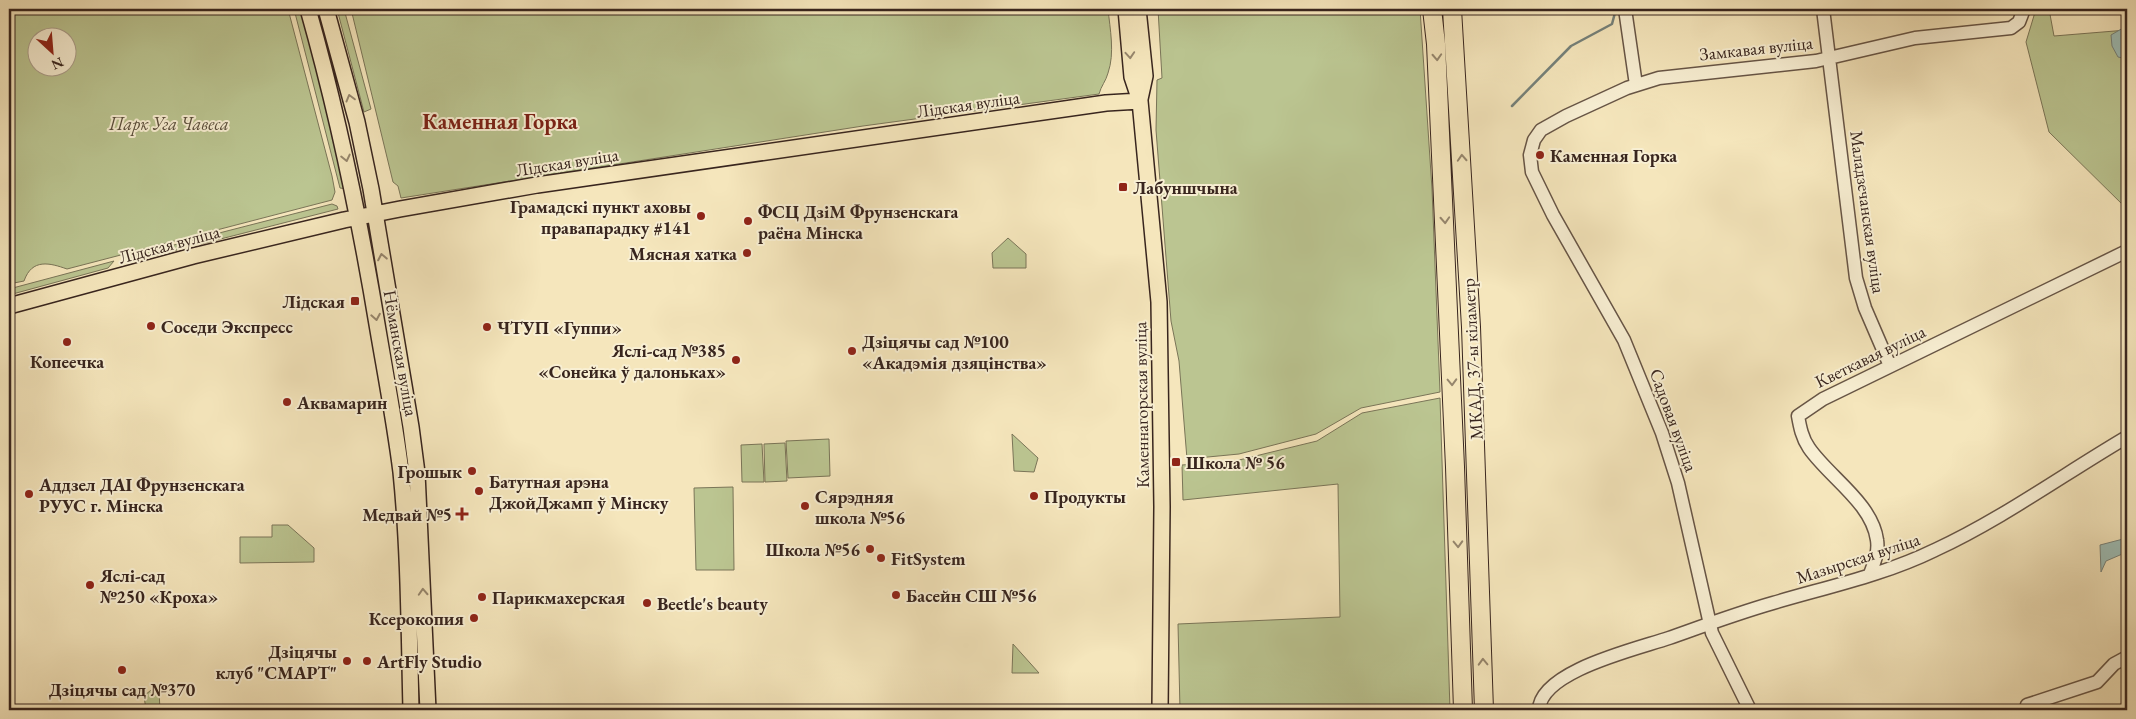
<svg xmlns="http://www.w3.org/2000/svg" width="2136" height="719" viewBox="0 0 2136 719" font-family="'EB Garamond',serif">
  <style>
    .green { fill: #bbc591; stroke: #7a7558; fill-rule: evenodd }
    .water { fill: #9dbeb7; stroke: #75817a }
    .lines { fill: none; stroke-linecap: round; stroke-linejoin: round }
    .stream { stroke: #75817a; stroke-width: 2.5 }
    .minor-casing { stroke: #675546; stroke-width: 15 }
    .major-casing { stroke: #38251e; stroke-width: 18 }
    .highway-casing { stroke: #38251e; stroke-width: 20 }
    .minor { stroke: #f8efd3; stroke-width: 12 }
    .major { stroke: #f5e6bc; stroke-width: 15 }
    .highway { stroke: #f5e6bc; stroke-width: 18 }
    .oneway { stroke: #96866d }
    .poi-dot { fill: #8f2418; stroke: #f8efd3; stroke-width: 2 }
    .labels { text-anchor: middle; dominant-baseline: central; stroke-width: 4; stroke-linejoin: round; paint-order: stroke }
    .street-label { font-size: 18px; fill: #38251e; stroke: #f8efd3 }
    .park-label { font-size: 18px; font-style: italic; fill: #594d3b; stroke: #f8efd3 }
    .poi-label { font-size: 18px; font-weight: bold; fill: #38251e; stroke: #f8efd3; text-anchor: start }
    .district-label { font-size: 22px; font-weight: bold; fill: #7a1f14; stroke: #f8efd3 }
  </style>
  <rect width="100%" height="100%" fill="#f5e6bc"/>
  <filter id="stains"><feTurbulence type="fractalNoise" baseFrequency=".004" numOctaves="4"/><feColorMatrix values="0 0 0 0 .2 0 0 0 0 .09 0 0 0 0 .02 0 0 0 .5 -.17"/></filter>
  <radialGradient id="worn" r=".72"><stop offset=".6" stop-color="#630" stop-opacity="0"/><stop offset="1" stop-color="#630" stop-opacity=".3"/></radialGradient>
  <path class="green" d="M9,9H288L332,176L335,192L332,200L67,269C50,263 32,258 24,281L9,284ZM38,38H68V68H38Z
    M294,9H301L319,71L347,189L340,188Z
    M337,9H344L371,109L364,112Z
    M351,9H1108C1110,29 1115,53 1108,73C1106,81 1101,86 1099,94L863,126L401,198L398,186L393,182Z
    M1158,9H1420L1432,189L1440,392L1361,408L1316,434L1239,454L1187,459L1179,361L1171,321L1156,130L1157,80L1162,78Z
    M2036,9H2049L2054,36L2127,30V209L2049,132L2026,42Z
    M332,204L337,206L338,209L201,244L192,240Z
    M1008,238L1026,254V268H993L992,253Z
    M182,243L177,250L133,261L125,257Z
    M114,261L108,268L9,295V289Z
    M1440,398L1450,710H1180L1178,624L1340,617L1338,484L1183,500L1182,465L1235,461L1317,441L1362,413Z
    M1012,434L1038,458L1034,472L1014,471Z
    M829,439L830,476L788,478L786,441Z
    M785,443L787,481L765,482L764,444Z
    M762,444L764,482H742L741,445Z
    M733,487L734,570H696L694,488Z
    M272,525H288L314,548V562L240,563V537H272Z
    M1013,644L1039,673H1012Z
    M151,690L159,691L160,710H146L144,696Z"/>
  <path class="water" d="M2123,28H2127V59L2118,57L2112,46L2111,35Z
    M2127,538V552L2106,561L2101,572L2100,545Z"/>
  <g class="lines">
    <path class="stream" d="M1512,106L1571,46L1612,24L1616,9"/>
    <defs>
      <path id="minor" d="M1625,9L1636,85
        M1823,9L1856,278L1865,308L1890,366
        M1870,574C1874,563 1879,552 1877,540C1872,503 1829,477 1809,448C1802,438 1800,427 1798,416L1823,399L2127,251
        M2027,705L2097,682L2114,664L2127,657
        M1539,710C1540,671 1637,649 1669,638C1703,626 1738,613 1773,603C1827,587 1884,575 1935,550C2002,519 2064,474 2127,437
        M1750,710L1712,633L1678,483L1662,433L1624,340L1553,215L1532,172L1530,155L1534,140L1541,130L1566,116L1627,88L1659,78L1816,61L1915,38L2011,28L2019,22L2024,9"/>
      <path id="major" d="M308,9C338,115 360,221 378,330C386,377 395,424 401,472C409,551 409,631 411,710
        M326,9L357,122L371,189L411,427L417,473L428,710
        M1126,9L1132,77L1140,101L1159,302L1162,507L1160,710
        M1138,9L1145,76L1140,99
        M9,306L193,256L344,220L400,209L537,185L1106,103L1140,101"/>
      <path id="highway" d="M1432,9L1436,44L1455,467L1463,710
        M1452,9L1471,327L1484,710"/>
    </defs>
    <use href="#minor" class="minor-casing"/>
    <use href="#major" class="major-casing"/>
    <use href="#highway" class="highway-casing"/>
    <use href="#minor" class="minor"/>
    <use href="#major" class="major"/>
    <use href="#highway" class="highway"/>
  </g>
  <defs><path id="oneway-chevron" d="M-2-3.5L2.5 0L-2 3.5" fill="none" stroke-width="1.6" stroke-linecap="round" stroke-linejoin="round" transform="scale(1.25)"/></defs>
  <g class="oneway">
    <use href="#oneway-chevron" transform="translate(1130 55) rotate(86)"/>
    <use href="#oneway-chevron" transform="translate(1437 57) rotate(87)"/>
    <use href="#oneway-chevron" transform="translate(350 98) rotate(-105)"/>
    <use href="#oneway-chevron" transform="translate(346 158) rotate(77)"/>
    <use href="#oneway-chevron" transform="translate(1462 158) rotate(-93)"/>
    <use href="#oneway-chevron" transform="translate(1445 220) rotate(87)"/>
    <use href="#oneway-chevron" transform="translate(382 257) rotate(-101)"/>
    <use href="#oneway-chevron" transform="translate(376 317) rotate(80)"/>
    <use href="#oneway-chevron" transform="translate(1452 382) rotate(88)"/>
    <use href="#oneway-chevron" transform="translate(1458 544) rotate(88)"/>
    <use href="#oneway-chevron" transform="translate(423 592) rotate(-93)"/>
    <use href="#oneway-chevron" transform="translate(1483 662) rotate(-92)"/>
  </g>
  <g class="poi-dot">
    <circle cx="1540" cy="155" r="5"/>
    <rect x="1118" y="182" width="10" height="10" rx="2.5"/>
    <circle cx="701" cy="216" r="5"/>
    <circle cx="748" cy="221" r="5"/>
    <circle cx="747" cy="253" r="5"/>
    <rect x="350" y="296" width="10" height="10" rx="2.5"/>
    <circle cx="151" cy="326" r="5"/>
    <circle cx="487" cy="327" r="5"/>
    <circle cx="67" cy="342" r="5"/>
    <circle cx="852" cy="351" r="5"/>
    <circle cx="736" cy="360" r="5"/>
    <circle cx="287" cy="402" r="5"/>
    <rect x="1171" y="457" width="10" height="10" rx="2.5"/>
    <circle cx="472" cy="471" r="5"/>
    <circle cx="479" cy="491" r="5"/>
    <circle cx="29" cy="494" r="5"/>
    <circle cx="1034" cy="496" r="5"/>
    <circle cx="805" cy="506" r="5"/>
    <path d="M459.5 506.5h5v5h5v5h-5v5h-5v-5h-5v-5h5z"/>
    <circle cx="870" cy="549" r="5"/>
    <circle cx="881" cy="558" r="5"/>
    <circle cx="90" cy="585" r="5"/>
    <circle cx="896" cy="595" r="5"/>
    <circle cx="482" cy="597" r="5"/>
    <circle cx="647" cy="603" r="5"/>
    <circle cx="474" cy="618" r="5"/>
    <circle cx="347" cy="661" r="5"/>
    <circle cx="367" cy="661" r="5"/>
    <circle cx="122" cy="670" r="5"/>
  </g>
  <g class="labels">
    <g class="street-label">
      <text transform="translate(1756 48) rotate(-6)">Замкавая вуліца</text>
      <text transform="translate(968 104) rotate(-8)">Лідская вуліца</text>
      <text transform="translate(567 162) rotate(-9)">Лідская вуліца</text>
      <text transform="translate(1868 212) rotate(82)">Маладзечанская вуліца</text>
      <text transform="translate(169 244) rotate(-15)">Лідская вуліца</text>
      <text transform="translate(401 353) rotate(80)">Нёманская вуліца</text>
      <text transform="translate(1870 356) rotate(-26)">Кветкавая вуліца</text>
      <text transform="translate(1472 359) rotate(-93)">МКАД, 37-ы кіламетр</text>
      <text transform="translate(1141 405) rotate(-91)">Каменнагорская вуліца</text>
      <text transform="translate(1674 420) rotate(70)">Садовая вуліца</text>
      <text transform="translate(1858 558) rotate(-18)">Мазырская вуліца</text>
    </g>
    <g class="park-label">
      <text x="169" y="123">Парк Уга Чавеса</text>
    </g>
    <g class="poi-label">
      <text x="1550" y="155">Каменная Горка</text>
      <text x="1133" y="187">Лабуншчына</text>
      <text x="691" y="206" text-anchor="end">Грамадскі пункт аховы<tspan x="691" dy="21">правапарадку #141</tspan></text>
      <text x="758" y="211">ФСЦ ДзіМ Фрунзенскага<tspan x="758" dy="21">раёна Мінска</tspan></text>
      <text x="737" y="253" text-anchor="end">Мясная хатка</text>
      <text x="345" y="301" text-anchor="end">Лідская</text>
      <text x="161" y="326">Соседи Экспресс</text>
      <text x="497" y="327">ЧТУП «Гуппи»</text>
      <text x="862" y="341">Дзіцячы сад №100<tspan x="862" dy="21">«Акадэмія дзяцінства»</tspan></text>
      <text x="726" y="350" text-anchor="end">Яслі-сад №385<tspan x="726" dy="21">«Сонейка ў далоньках»</tspan></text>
      <text x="67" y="361" text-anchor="middle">Копеечка</text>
      <text x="297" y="402">Аквамарин</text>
      <text x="1186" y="462">Школа № 56</text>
      <text x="462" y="471" text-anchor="end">Грошык</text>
      <text x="489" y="481">Батутная арэна<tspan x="489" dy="21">ДжойДжамп ў Мінску</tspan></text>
      <text x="39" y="484">Аддзел ДАІ Фрунзенскага<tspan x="39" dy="21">РУУС г. Мінска</tspan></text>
      <text x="815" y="496">Сярэдняя<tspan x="815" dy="21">школа №56</tspan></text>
      <text x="1044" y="496">Продукты</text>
      <text x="452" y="514" text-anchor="end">Медвай №5</text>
      <text x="860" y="549" text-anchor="end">Школа №56</text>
      <text x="891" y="558">FitSystem</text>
      <text x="100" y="575">Яслі-сад<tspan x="100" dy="21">№250 «Кроха»</tspan></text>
      <text x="906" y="595">Басейн СШ №56</text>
      <text x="492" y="597">Парикмахерская</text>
      <text x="657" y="603">Beetle's beauty</text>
      <text x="464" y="618" text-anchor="end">Ксерокопия</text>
      <text x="337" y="651" text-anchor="end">Дзіцячы<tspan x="337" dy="21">клуб "СМАРТ"</tspan></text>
      <text x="377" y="661">ArtFly Studio</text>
      <text x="122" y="689" text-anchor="middle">Дзіцячы сад №370</text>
    </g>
    <g class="district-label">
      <text x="500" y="121">Каменная Горка</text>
    </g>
  </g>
  <rect width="2136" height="719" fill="none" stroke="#f5e6bc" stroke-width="30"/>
  <rect x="10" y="10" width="2116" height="699" fill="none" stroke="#38251e" stroke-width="2.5"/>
  <rect x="15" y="15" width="2106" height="689" fill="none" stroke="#38251e"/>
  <g transform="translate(52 52) rotate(154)"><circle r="24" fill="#f8efd3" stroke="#ab9e8b"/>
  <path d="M0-4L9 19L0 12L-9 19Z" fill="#8f2418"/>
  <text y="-8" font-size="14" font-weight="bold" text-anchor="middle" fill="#38251e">N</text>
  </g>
  <rect width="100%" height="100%" filter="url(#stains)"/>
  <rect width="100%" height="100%" fill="url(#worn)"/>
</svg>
